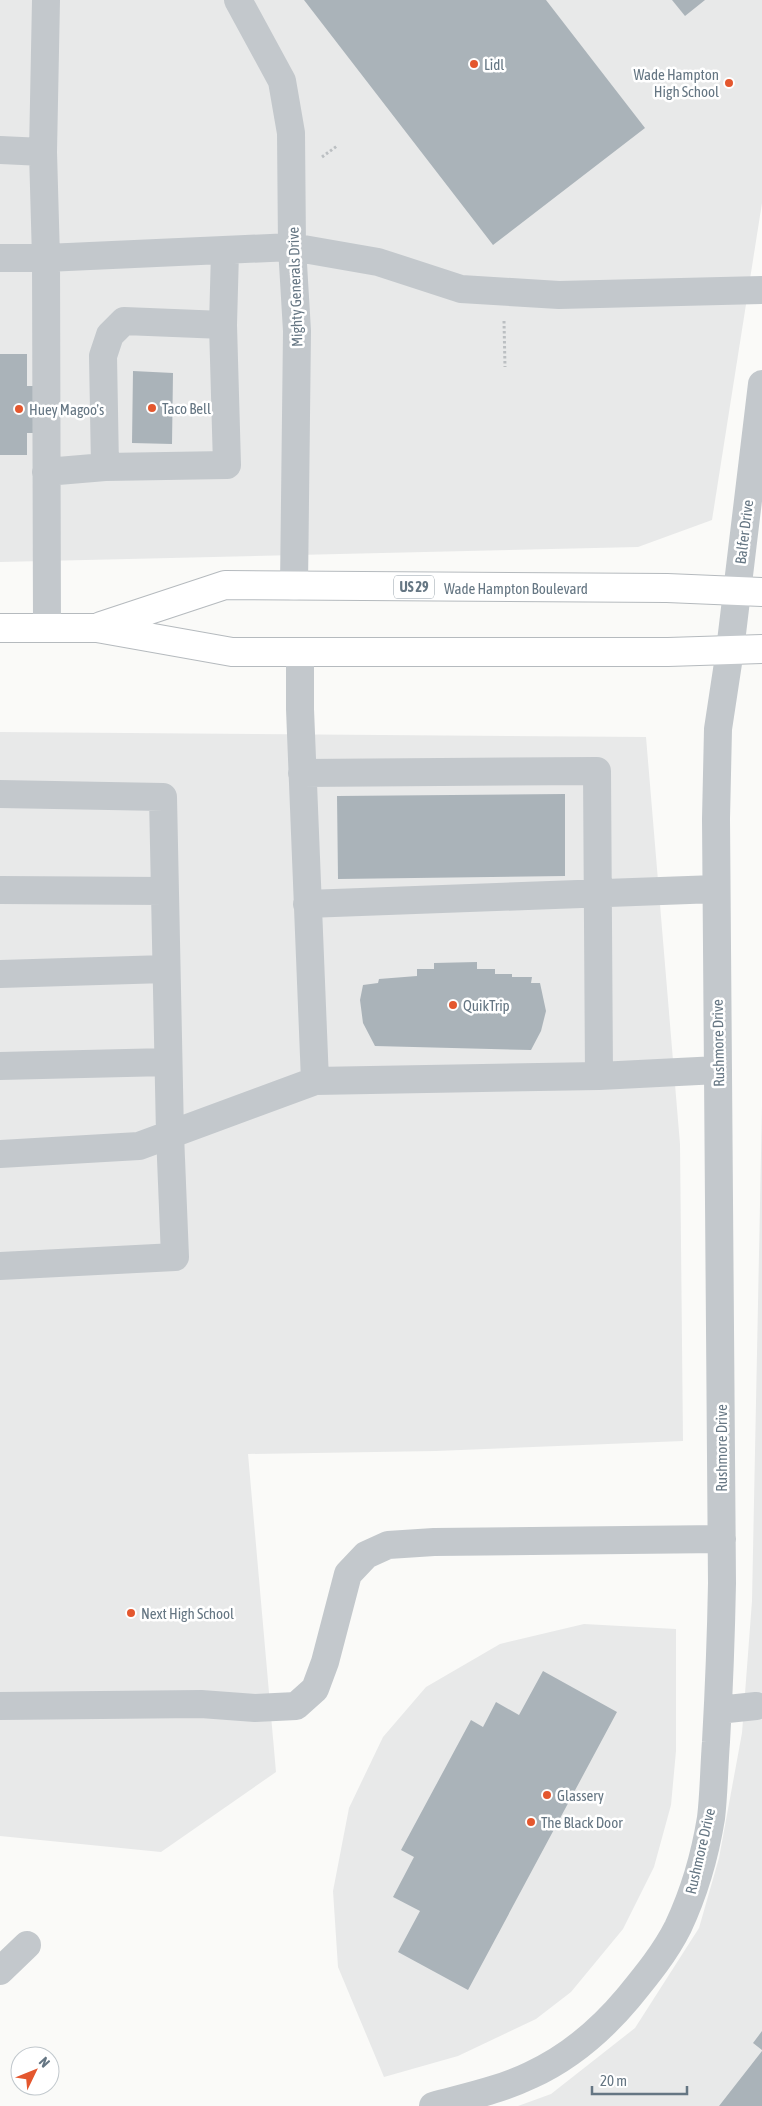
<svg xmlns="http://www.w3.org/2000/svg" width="762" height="2106" viewBox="0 0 762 2106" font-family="'Asap Condensed',sans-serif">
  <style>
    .built { fill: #e8e9e9 }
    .building { fill: #aab3b9 }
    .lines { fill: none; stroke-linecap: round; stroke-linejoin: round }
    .major-casing { stroke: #b5babe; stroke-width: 30 }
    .path { stroke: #bbbfc2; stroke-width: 3; stroke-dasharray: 2.5 2.5; stroke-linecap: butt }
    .minor { stroke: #c3c8cc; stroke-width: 28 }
    .major { stroke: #fff; stroke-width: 28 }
    .poi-dot { fill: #e4572e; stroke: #fff; stroke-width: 2 }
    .labels { text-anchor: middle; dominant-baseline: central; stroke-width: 5; stroke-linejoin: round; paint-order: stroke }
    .shield { fill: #fff; stroke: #939fa8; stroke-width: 1 }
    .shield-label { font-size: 14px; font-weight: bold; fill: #657683 }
    .poi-label { font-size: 15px; fill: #657683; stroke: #fff; text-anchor: start }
    .street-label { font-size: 15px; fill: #657683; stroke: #fff }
  </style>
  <rect width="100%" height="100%" fill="#fafaf8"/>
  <path class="built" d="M0,0H762V203L712,520L638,547L0,562Z
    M0,732L646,737L680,1144L683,1441L436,1451L248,1454L276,1772L161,1852L0,1836Z
    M762,1105V2106H518L551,2094L635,2028L699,1928L719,1858L742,1733L752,1601Z
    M584,1624L676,1629V1751L671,1805L654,1867L623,1929L571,1992L536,2019L458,2056L384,2077L338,1967L333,1891L349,1808L383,1737L426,1687L500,1644Z"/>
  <path class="building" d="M304,0H546L645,128L493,245Z
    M672,0H705L685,16Z
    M0,354H27V386H39V433H27V455H0Z
    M133,371L173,373L172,444L132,443Z
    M565,794V876L338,879L337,796Z
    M477,962V969H495V974H512V977H532L531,983H540L546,1011L541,1031L531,1050L375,1046L363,1023L360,1000L363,985L378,983L379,979L417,976V969H434V963Z
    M543,1671L617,1712L468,1990L398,1952L420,1911L393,1897L414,1857L401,1850L471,1720L483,1727L496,1702L519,1715Z
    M762,2031V2050L753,2043Z
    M762,2051V2106H719Z"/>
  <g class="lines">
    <defs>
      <path id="major" d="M101,626L225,585L667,588L762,592
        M0,628H97L232,652H668L762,649"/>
    </defs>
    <use href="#major" class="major-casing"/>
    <path class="path" d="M322,157L337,146
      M504,321L505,367"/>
    <path class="minor" d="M238,0L282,81L291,133L292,247L297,331L294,586
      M0,150L43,152L46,0
      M43,152L46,258L292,247L378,262L461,289L559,295L762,290
      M0,258H46L47,628
      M105,467L103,356L110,335L124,321L223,325
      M46,472L105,467L227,465L223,325L225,252
      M302,773L597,771L599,1076
      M0,794L163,797L170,1134L175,1257L0,1266
      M0,890L165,891
      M307,904L716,889
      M0,974L166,969
      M0,1066L168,1062
      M315,1081L599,1076L718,1070
      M0,1154L139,1146L315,1081L300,709V663L303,652
      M0,1706L201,1704L255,1708L296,1706L315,1689L325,1662L348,1574L366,1555L388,1545L434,1542L722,1539
      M718,1710L756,1706
      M0,1971L27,1945
      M433,2106C466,2097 500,2090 531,2075C568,2058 602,2029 628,1998C646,1976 665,1953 678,1927C694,1893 705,1855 711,1818C714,1793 714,1767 716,1742C719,1689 721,1637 722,1583L716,819L718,729L730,650L762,384"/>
    <use href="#major" class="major"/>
  </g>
  <g class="poi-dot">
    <circle cx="474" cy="64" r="5"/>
    <circle cx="729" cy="83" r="5"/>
    <circle cx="152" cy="408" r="5"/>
    <circle cx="19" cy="409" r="5"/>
    <circle cx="453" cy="1005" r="5"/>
    <circle cx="131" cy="1613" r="5"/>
    <circle cx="547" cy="1795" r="5"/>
    <circle cx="531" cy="1822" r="5"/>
  </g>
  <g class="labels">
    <rect class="shield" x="394" y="575.5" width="40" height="23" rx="4"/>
    <g class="shield-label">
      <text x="414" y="587">US 29</text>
    </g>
    <g class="poi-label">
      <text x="484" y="64">Lidl</text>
      <text x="719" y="74" text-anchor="end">Wade Hampton<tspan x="719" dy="17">High School</tspan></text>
      <text x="162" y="408">Taco Bell</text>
      <text x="29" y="409">Huey Magoo's</text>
      <text x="463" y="1005">QuikTrip</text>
      <text x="141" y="1613">Next High School</text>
      <text x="557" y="1795">Glassery</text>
      <text x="541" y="1822">The Black Door</text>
    </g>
    <g class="street-label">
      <text transform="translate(295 287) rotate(-92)">Mighty Generals Drive</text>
      <text transform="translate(744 532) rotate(-83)">Balfer Drive</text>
      <text x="516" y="588">Wade Hampton Boulevard</text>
      <text transform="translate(718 1043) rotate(-91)">Rushmore Drive</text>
      <text transform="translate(721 1448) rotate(-90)">Rushmore Drive</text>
      <text transform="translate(700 1851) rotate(-77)">Rushmore Drive</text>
    </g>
  </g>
  <g transform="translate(35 2071) rotate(47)"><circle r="24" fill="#ffffff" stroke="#c1c8cd"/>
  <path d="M0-4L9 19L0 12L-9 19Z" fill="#e4572e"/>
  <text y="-8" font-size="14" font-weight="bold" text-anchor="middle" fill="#657683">N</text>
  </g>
  <path d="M592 2086v8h95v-8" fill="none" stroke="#657683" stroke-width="2.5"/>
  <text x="600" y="2086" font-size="15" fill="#657683" stroke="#ffffff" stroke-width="4" paint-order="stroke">20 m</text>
</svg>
